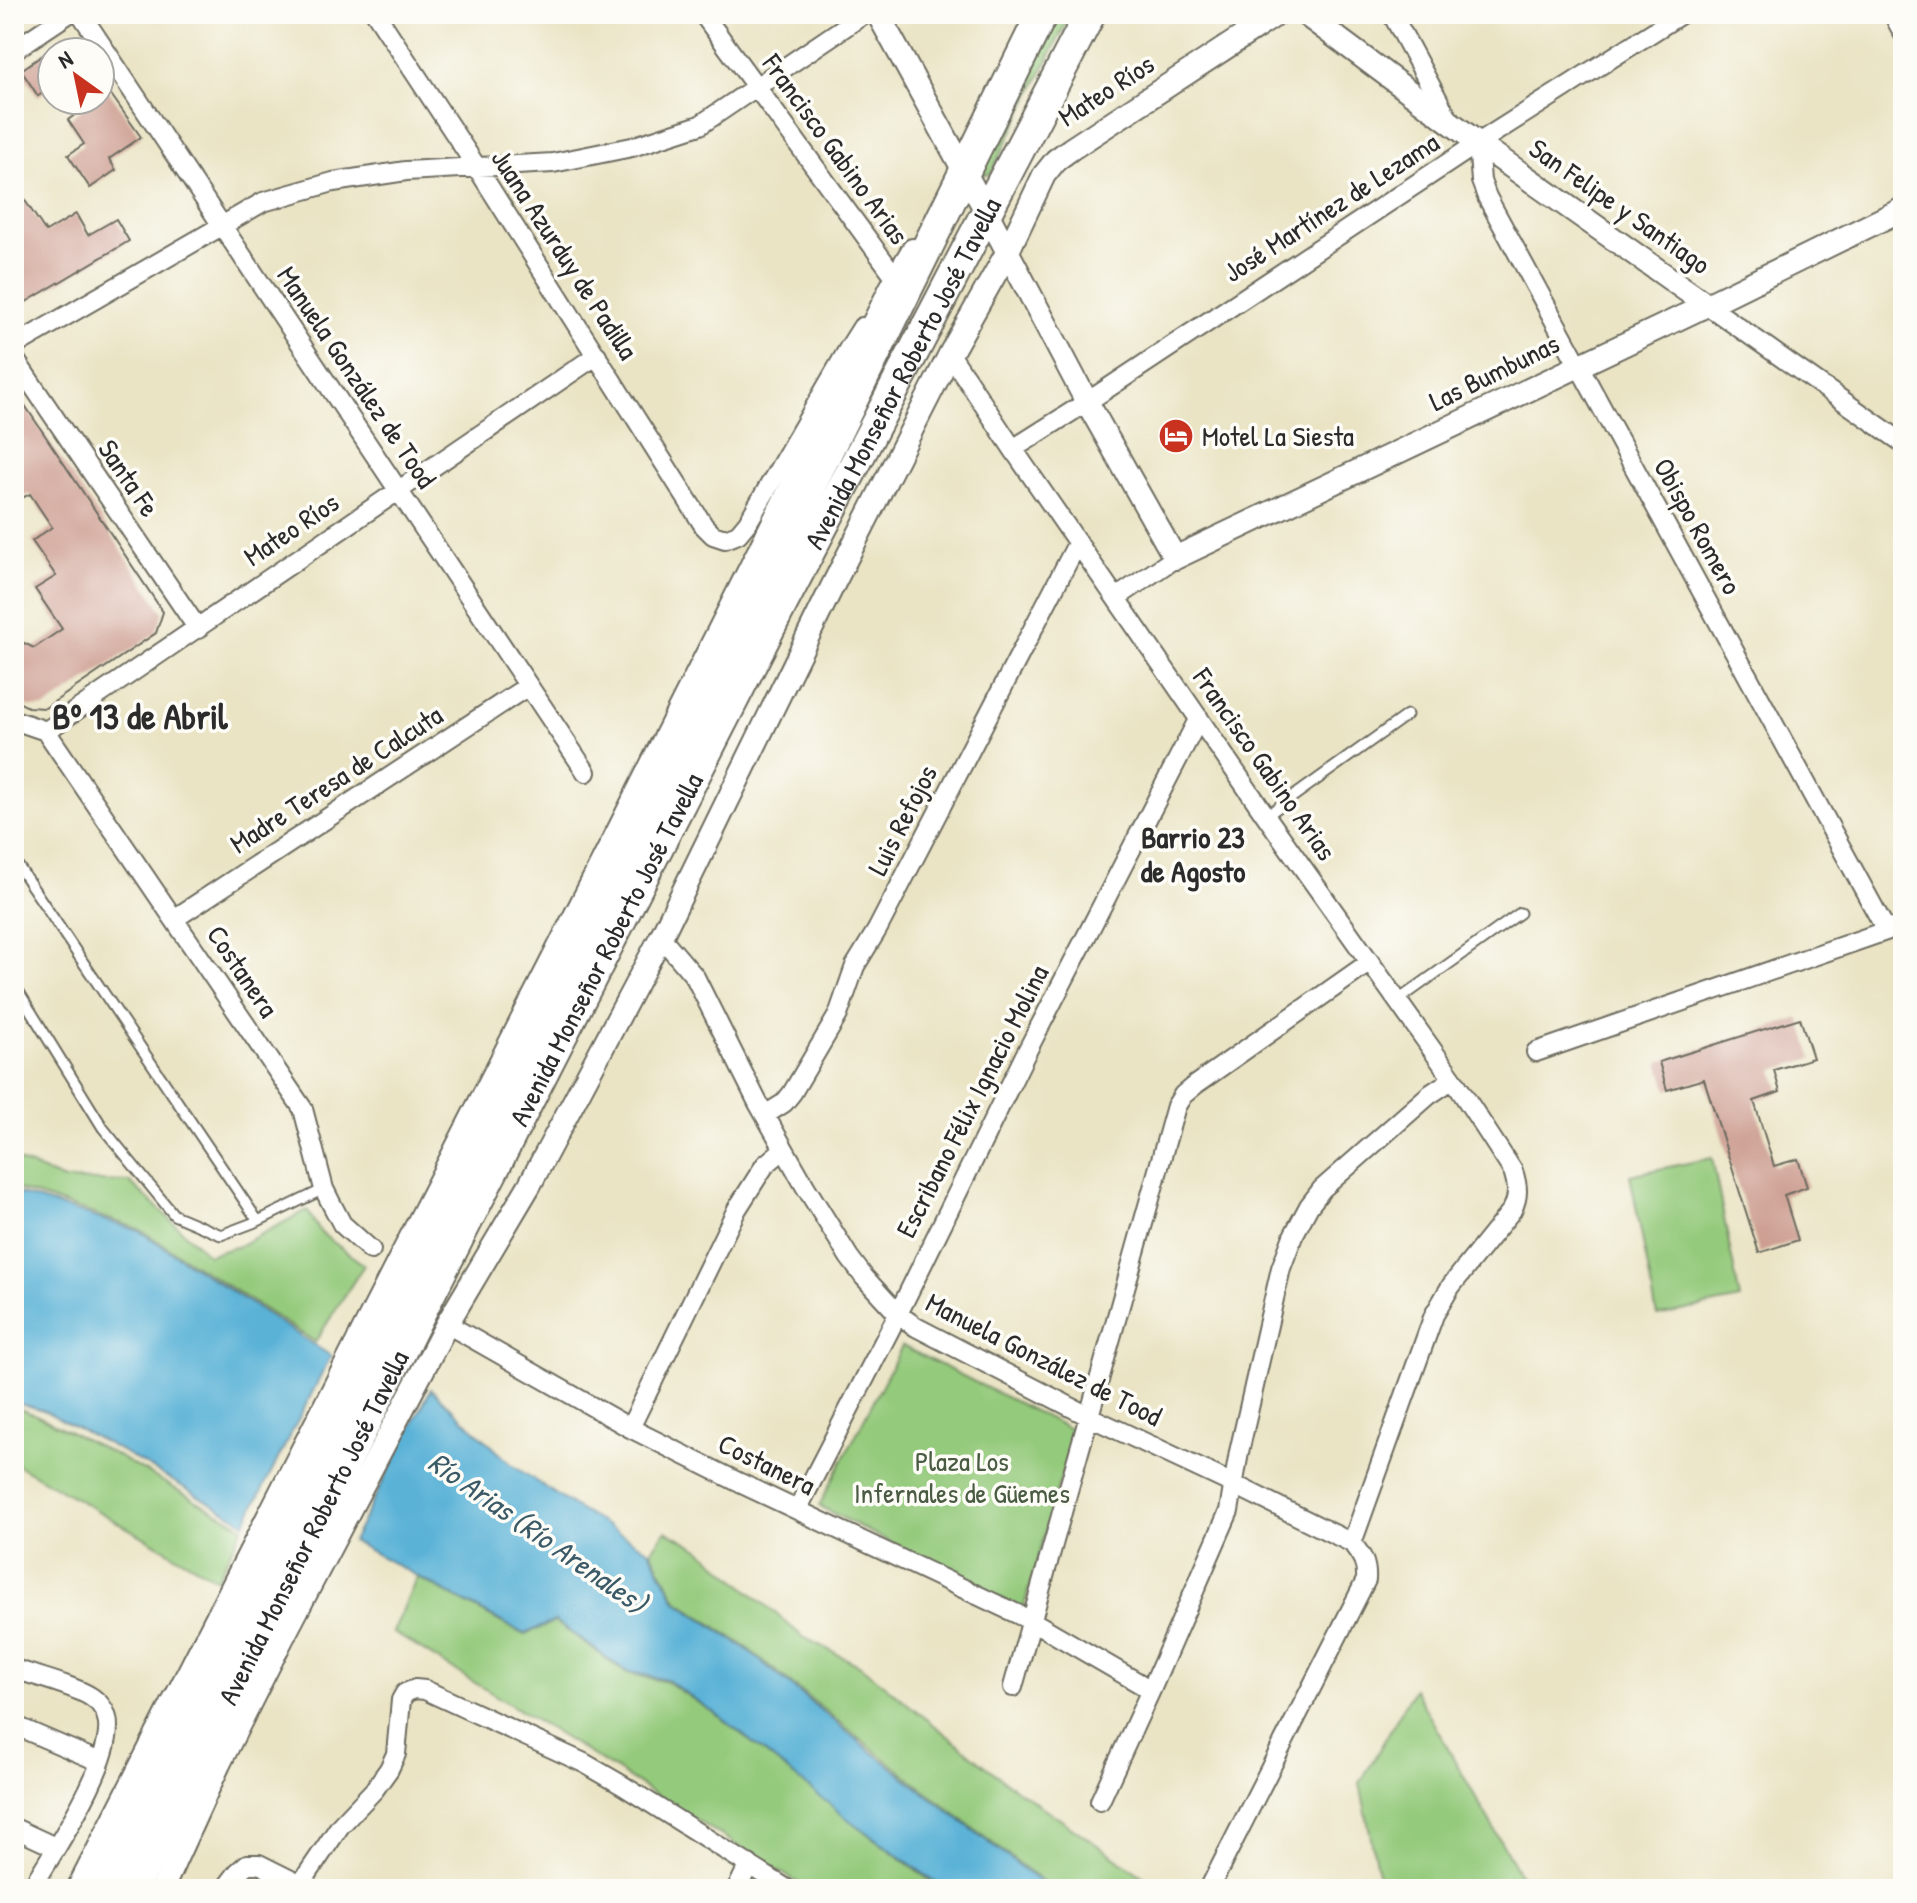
<svg xmlns="http://www.w3.org/2000/svg" width="1917" height="1903" viewBox="0 0 1917 1903" font-family="'Patrick Hand',sans-serif">
  <style>
    .green { fill: #94ca7c; stroke: #607a54; stroke-width: 2 }
    .water { fill: #5ab2d7; stroke: #426e81; stroke-width: 2 }
    .building { fill: #cc9b8f }
    .lines { fill: none; stroke-linecap: round; stroke-linejoin: round }
    .service-casing { stroke: #6e6c61; stroke-width: 13 }
    .minor-casing { stroke: #6e6c61; stroke-width: 22 }
    .tertiary-casing { stroke: #6e6c61; stroke-width: 26 }
    .trunk-casing { stroke: #6e6c61; stroke-width: 34 }
    .service { stroke: #fff; stroke-width: 9 }
    .minor { stroke: #fff; stroke-width: 18 }
    .tertiary { stroke: #fff; stroke-width: 22 }
    .trunk { stroke: #fff; stroke-width: 30 }
    .labels { text-anchor: middle; dominant-baseline: central; stroke-width: 7; stroke-linejoin: round; paint-order: stroke }
    .street-label { font-size: 28px; fill: #2b2b2b; stroke: #fdfcf7 }
    .poi-label { font-size: 28px; fill: #2b2b2b; stroke: #fdfcf7; text-anchor: start }
    .park-label { font-size: 28px; fill: #4a5b43; stroke: #fdfcf7 }
    .neighbourhood-label { font-size: 30px; font-weight: bold; fill: #2b2b2b; stroke: #fdfcf7 }
    .water-label { font-size: 30px; font-style: italic; fill: #3b5a67; stroke: #fdfcf7 }
    .district-label { font-size: 36px; font-weight: bold; fill: #2b2b2b; stroke: #fdfcf7 }
  </style>
  <rect width="100%" height="100%" fill="#fdfcf7"/>
  <filter id="ink" filterUnits="userSpaceOnUse"><feTurbulence type="fractalNoise" baseFrequency=".0125" numOctaves="2"/><feDisplacementMap in="SourceGraphic" scale="16" xChannelSelector="R" yChannelSelector="G"/><feConvolveMatrix kernelMatrix="1 2 1 2 8 2 1 2 1" color-interpolation-filters="sRGB"/></filter>
  <filter id="wash" filterUnits="userSpaceOnUse"><feTurbulence type="fractalNoise" baseFrequency=".006" numOctaves="4" result="noise"/><feDisplacementMap in="SourceGraphic" scale="32" xChannelSelector="R" yChannelSelector="G"/><feGaussianBlur stdDeviation="1.8" result="paint"/><feColorMatrix in="noise" values="0 0 0 0 0 0 0 0 0 0 0 0 0 0 0 0 0 1.4 0 .05"/><feComposite in="paint" operator="in"/></filter>
  <g filter="url(#wash)">
    <rect width="100%" height="100%" fill="#eae4c5"/>
    <path class="green" d="M1053,14H1071L991,173L985,175L982,171Z
      M1712,1158L1740,1299L1657,1316L1630,1175Z
      M14,1159L64,1180L130,1182L208,1255L239,1246L307,1210L321,1233L364,1265L315,1342L139,1229L14,1188Z
      M902,1346L1074,1431L1023,1610L819,1506Z
      M14,1407L34,1414L110,1452L243,1527L217,1579L14,1463Z
      M666,1531L700,1549L803,1637L859,1665L1002,1779L1161,1889H1054L1027,1870L909,1778L747,1648L677,1600L651,1551Z
      M417,1577L524,1635L555,1622L626,1673L667,1682L721,1718L848,1819L941,1889H808L393,1632Z
      M1414,1689L1528,1889H1385L1378,1873L1360,1783Z"/>
    <path class="water" d="M14,1192L139,1231L331,1356L245,1523L123,1452L43,1410L14,1402Z
      M431,1389L511,1464L573,1506L650,1551L676,1601L746,1649L867,1748L1049,1889H945L848,1819L722,1718L667,1680L626,1671L555,1621L524,1634L352,1541Z"/>
    <g id="blocks">
      <path class="building" d="M52,49V87L38,96L21,70Z
        M100,79L141,137L109,159L116,170L90,188L68,155L84,144L68,120L84,108L79,100H100Z
        M14,184L46,232L76,214L88,235L116,219L129,241L26,302L14,298Z
        M14,389L163,612L156,633L45,708L28,707L14,700V638L34,648L62,629L35,589L56,576L32,541L52,527L30,494L22,498L14,485Z
        M1800,1018L1813,1058L1774,1070L1780,1092L1754,1101L1774,1166L1798,1159L1807,1187L1784,1195L1798,1240L1759,1253L1704,1079L1667,1090L1659,1062Z"/>
    </g>
  </g>
  <g filter="url(#ink)">
    <use href="#blocks" fill-opacity="0" stroke="#6e6c61" stroke-width="2"/>
    <g class="lines">
      <defs>
        <path id="service" d="M1266,816L1407,715
          M14,860L258,1221
          M14,984L103,1128L174,1215L221,1235L258,1221L324,1189
          M1397,1001L1520,913"/>
        <path id="minor" d="M81,14L586,772
          M376,14L476,166L704,526L713,535L725,539L738,534L748,522L850,346L862,327
          M703,14L896,278L888,289
          M1392,14L1449,120
          M1893,14L1903,33
          M14,50L68,14
          M1478,143L1481,181L1487,197L1886,930
          M1707,305L1903,443
          M14,346L263,202L333,182L406,171L553,163L632,147L700,125L864,14
          M950,354L1013,449L1266,816L1453,1079L1513,1171C1518,1186 1519,1196 1512,1210L1451,1286L1434,1315L1352,1543C1362,1556 1367,1563 1366,1580L1209,1889
          M14,358L198,629
          M1013,449L1087,402L1478,143L1681,14
          M1116,598L1175,558
          M14,720L46,731
          M46,731L597,355
          M46,731L303,1109L324,1189L331,1203L342,1224L371,1250
          M174,919L528,686
          M661,937L695,977L758,1103L805,1186L849,1257L864,1277L898,1314L916,1327L1090,1417L1235,1485L1352,1543
          M1536,1052L1903,925
          M765,1115L784,1103L792,1093L838,1015L855,966L877,930L1078,542
          M447,1324L630,1428L740,1483L1032,1621L1151,1690
          M630,1428L737,1209L765,1165L784,1149
          M797,1510L898,1314L1025,1055L1199,718
          M14,1669C32,1675 83,1688 95,1700C99,1702 105,1711 106,1715C121,1752 51,1855 31,1889
          M1013,1687L1176,1106L1183,1095L1195,1085L1370,962
          M14,1725L100,1762
          M1100,1801L1151,1690L1229,1511L1239,1452L1281,1268L1293,1236L1309,1206L1322,1189L1429,1095L1453,1079
          M14,1828L55,1847
          M300,1885L340,1826L374,1790L389,1769L396,1754L401,1700L405,1693L415,1689L425,1690L584,1763L622,1785L787,1889
          M225,1889L238,1872L247,1864H259L309,1889
          M737,1889L749,1864"/>
        <path id="tertiary" d="M878,14L986,211L1087,402L1175,558L1707,305L1903,209
          M1305,14L1478,143L1707,305
          M78,1889L603,861L896,278L913,250
          M162,1889L219,1764L282,1639L447,1324L529,1186L661,937L832,587L950,354L1008,251L1044,175L1056,160L1071,149L1277,14"/>
        <g id="trunk">
          <path d="M105,1889L396,1310L618,877L1042,14"/>
          <path id="s1" d="M133,1889L417,1319L783,602L1090,14"/>
        </g>
      </defs>
      <use href="#service" class="service-casing"/>
      <use href="#minor" class="minor-casing"/>
      <use href="#tertiary" class="tertiary-casing"/>
      <use href="#trunk" class="trunk-casing"/>
      <use href="#service" class="service"/>
      <use href="#minor" class="minor"/>
      <use href="#tertiary" class="tertiary"/>
      <use href="#trunk" class="trunk"/>
    </g>
  </g>
  <defs>
    <symbol id="hotel-disc" viewBox="-11 -11 22 22"><circle r="9.5" fill="#c8321e" stroke="#fdfcf7"/><path d="M-6-4.5h1.5V1H6V5H4.5V3h-9V5H-6ZM-4 0a1.8 1.8 0 1 1 3.6 0ZM.5 0V-2.5h3Q6-2.5 6 0Z" fill="#fff"/></symbol>
  </defs>
  <g fill-rule="evenodd">
    <use href="#hotel-disc" x="1156" y="416" width="40" height="40"/>
  </g>
  <g class="labels">
    <g class="street-label">
      <text transform="translate(1106 90) rotate(-33)">Mateo Ríos</text>
      <text transform="translate(836 149) rotate(54)">Francisco Gabino Arias</text>
      <text transform="translate(1620 206) rotate(35)">San Felipe y Santiago</text>
      <text transform="translate(1331 207) rotate(-33)">José Martínez de Lezama</text>
      <text transform="translate(565 254) rotate(57)">Juana Azurduy de Padilla</text>
      <text transform="translate(1494 372) rotate(-26)">Las Bumbunas</text>
      <text stroke="none"><textPath href="#s1" startOffset="1700">Avenida Monseñor Roberto José Tavella</textPath></text>
      <text transform="translate(357 377) rotate(56)">Manuela González de Tood</text>
      <text transform="translate(129 478) rotate(56)">Santa Fe</text>
      <text transform="translate(1698 526) rotate(61)">Obispo Romero</text>
      <text transform="translate(291 529) rotate(-34)">Mateo Ríos</text>
      <text transform="translate(1265 764) rotate(55)">Francisco Gabino Arias</text>
      <text transform="translate(336 779) rotate(-33)">Madre Teresa de Calcuta</text>
      <text transform="translate(902 820) rotate(-63)">Luis Refojos</text>
      <text stroke="none"><textPath href="#s1" startOffset="1052">Avenida Monseñor Roberto José Tavella</textPath></text>
      <text transform="translate(243 971) rotate(56)">Costanera</text>
      <text transform="translate(972 1101) rotate(-63)">Escribano Félix Ignacio Molina</text>
      <text transform="translate(1044 1359) rotate(27)">Manuela González de Tood</text>
      <text transform="translate(767 1464) rotate(26)">Costanera</text>
      <text stroke="none"><textPath href="#s1" startOffset="404">Avenida Monseñor Roberto José Tavella</textPath></text>
    </g>
    <g class="poi-label">
      <text x="1202" y="436">Motel La Siesta</text>
    </g>
    <g class="park-label">
      <text x="962" y="1461">Plaza Los<tspan x="962" dy="32">Infernales de Güemes</tspan></text>
    </g>
    <g class="neighbourhood-label">
      <text x="1193" y="837">Barrio 23<tspan x="1193" dy="34">de Agosto</tspan></text>
    </g>
    <g class="water-label">
      <text transform="translate(538 1532) rotate(35)">Río Arias (Río Arenales)</text>
    </g>
    <g class="district-label">
      <text x="140" y="715">Bº 13 de Abril</text>
    </g>
  </g>
  <rect width="1917" height="1903" fill="none" stroke="#fdfcf7" stroke-width="48"/>
  <g transform="translate(76 76) rotate(327)"><circle r="38" fill="#fdfcf7" stroke="#a9a8a5" stroke-width="2"/>
  <path d="M0-6L14 30L0 20L-14 30Z" fill="#c8321e"/>
  <text y="-12" font-size="22" font-weight="bold" text-anchor="middle" fill="#2b2b2b">N</text>
  </g>
</svg>
